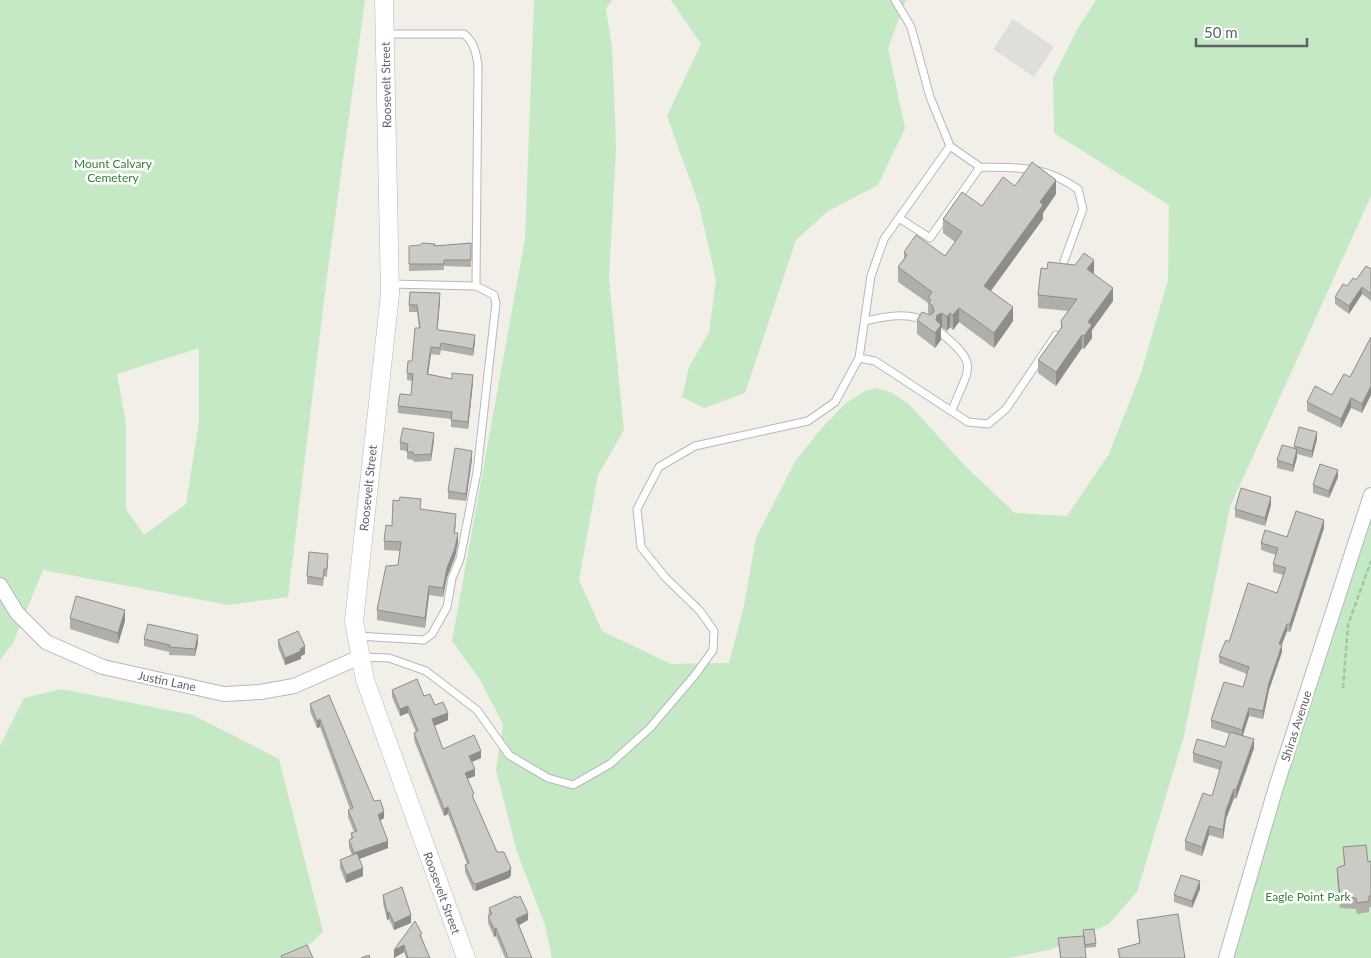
<svg xmlns="http://www.w3.org/2000/svg" width="1371" height="958" viewBox="0 0 1371 958" font-family="Lato,sans-serif">
  <style>
    .industrial { fill: #e0deda }
    .green { fill: #c5e8c5; fill-rule: evenodd }
    .lines { fill: none; stroke-linecap: round; stroke-linejoin: round }
    .service-casing { stroke: #b5b8bc; stroke-width: 9 }
    .minor-casing { stroke: #b5b8bc; stroke-width: 16 }
    .tertiary-casing { stroke: #b5b8bc; stroke-width: 19 }
    .path { stroke: #9cc7a9; stroke-width: 2.5; stroke-dasharray: 5 2.5; stroke-linecap: butt }
    .service { stroke: #fff; stroke-width: 7 }
    .minor { stroke: #fff; stroke-width: 14 }
    .tertiary { stroke: #fff; stroke-width: 18 }
    .wall { fill: #afaea9 }
    .shaded-wall { fill: #8f8d8a }
    .building { fill: #cccac5; stroke: #8f8d8a }
    .labels { text-anchor: middle; dominant-baseline: central; stroke-width: 5; stroke-linejoin: round; paint-order: stroke }
    .street-label { font-size: 12px; fill: #5f6368; stroke: #fff }
    .park-label { font-size: 12px; fill: #348238; stroke: #fff }
  </style>
  <rect width="100%" height="100%" fill="#f1efe8"/>
  <path class="industrial" d="M1013,19L1054,47L1034,77L993,49Z"/>
  <path class="green" d="M0,0H365L327,276L288,597L229,605L43,570L13,643L0,660ZM199,348V422L186,504L144,535L126,509V424L117,374Z
    M534,0H612L606,9L612,46L616,147L609,279L624,430L598,475L579,580L602,631L671,664L729,663L744,606L756,538L796,460L821,429L846,403L865,391L876,388L892,393L909,404L965,466L1015,513L1067,516L1109,454L1141,373L1168,280L1169,205L1054,133L1053,78L1077,30L1096,0H1371V196L1230,507L1184,736L1137,892L1109,924L1049,950L1009,958H552L545,925L517,852L496,770L503,724L480,680L452,641L525,239Z
    M671,0H906L888,48L905,128L878,185L828,211L796,240L745,393L704,408L682,397L689,367L709,332L716,280L699,205L667,116L701,44Z
    M1371,495V958H1226Z
    M61,689L193,715L279,759L323,932L294,958H0V746L24,698Z"/>
  <g class="lines">
    <defs>
      <path id="service" d="M895,0L911,27L930,97L950,146L980,167L930,238L899,218
        M980,167C1021,168 1043,165 1078,189L1083,209L1064,261
        M390,284L476,286
        M865,321C883,317 910,311 926,322
        M941,333C980,365 969,367 952,410
        M859,358L875,361L968,422L988,424L1006,409L1056,335
        M357,636L424,640L432,634L447,607L452,578L460,559L477,472L496,303L494,295L476,286L478,65C476,52 474,42 464,34H385
        M361,657L389,658L426,671L477,710L509,755L548,778L573,785L610,764L650,728L695,675L713,650L714,631L700,611L665,577L641,547L637,509L659,467L695,446L808,421L835,402L859,358L871,276L884,239L950,146"/>
      <path id="minor" d="M0,585L17,613L46,642L103,667L224,694L260,692L294,686L360,657
        M1226,958L1276,787L1371,495"/>
      <path id="tertiary" d="M384,0L390,294L354,621L365,680L466,958"/>
    </defs>
    <use href="#service" class="service-casing"/>
    <use href="#minor" class="minor-casing"/>
    <use href="#tertiary" class="tertiary-casing"/>
    <path class="path" d="M1343,688L1348,625L1371,561"/>
    <use href="#service" class="service"/>
    <use href="#minor" class="minor"/>
    <use href="#tertiary" class="tertiary"/>
  </g>
  <path class="wall" d="M1015,186L1056,194L1043,213V219L991,291L1013,321L994,348L959,322L953,330L950,327L947,331L942,328H941V340L935,348L917,334V320L929,314L928,313V303L898,282V267L904,260V252L945,256L955,242L943,233V219L982,206Z
    M471,243V267L444,266V270L409,271V246H435Z
    M1371,269V301L1362,294L1349,314L1335,304V297L1347,286Z
    M1094,273V274L1113,301L1092,330V338L1084,349L1082,348L1056,386L1038,373V360L1061,328V321L1068,311L1038,308V295Z
    M440,300L437,329L475,342L473,356L441,350L440,355L431,354L428,374L452,379L473,382L468,429L451,427V419L398,413V406L411,395L412,381L407,380V373L412,361L419,328L417,312H409V305Z
    M1371,337L1362,413L1351,408L1341,428L1307,411V402L1332,395L1350,377Z
    M1317,439L1312,458L1297,454V457L1293,472L1277,468V460L1294,448V446Z
    M434,440L431,461L414,462L413,460L407,459V451L400,450V442Z
    M472,459L466,501L448,499V491Z
    M1338,477L1329,498L1313,493V485Z
    M1271,505L1265,526L1235,517V509Z
    M421,509L456,523L455,533L458,543L455,557L447,577L443,597L429,595L425,628L377,620V610L398,565L400,551L384,550V541L392,526Z
    M1324,528L1290,632L1287,631L1282,645V652L1269,690L1263,719L1249,716L1243,735L1254,748L1236,799L1234,798L1226,819L1223,839L1209,835L1202,856L1185,850V841L1212,796L1220,770L1193,762V753L1225,747L1230,734L1211,728V720L1243,687L1247,674L1219,663V656L1229,642L1277,593L1283,575L1273,572V564L1276,555L1261,550V543L1287,537Z
    M328,561L327,577L324,576L323,586L307,584V576Z
    M70,618L125,621L118,644L70,629Z
    M144,639L198,643L195,656L169,655V652L144,646Z
    M278,640L305,654L301,656V659L285,665L278,647Z
    M392,690L424,696L435,705L448,720L434,726L443,749L481,758L472,762L475,776L467,779L474,800L497,852L511,875L509,878L476,891L473,890L465,872V865L467,864L448,814L444,816L414,740V733L416,732L408,713L400,716L392,697Z
    M310,704L384,818L380,821L388,848L359,859L363,876L346,883L340,868V860L352,855L349,848V840H351V833L354,832L348,817V810L350,809L320,727L317,728L310,711Z
    M1343,847L1368,862L1371,861V907H1369V912L1357,914L1356,909L1340,908L1337,879V868L1344,865Z
    M1200,889L1192,908L1174,902V895Z
    M383,895L411,923L394,930L389,919L387,920L383,903Z
    M489,908L528,920L519,925L532,958H505L496,936L494,937L488,923Z
    M1137,920L1185,958H1119L1118,949L1139,943Z
    M415,921L430,958H406L404,952L394,958Z
    M1083,930L1096,943V947L1085,948L1060,958L1058,938L1083,936Z"/>
  <path class="shaded-wall" d="M1056,180V194L1043,213V219L984,300V286L1040,202Z
    M1094,260V273L1087,283V269Z
    M1362,287V294L1349,314V306Z
    M1113,288V301L1092,330V338L1084,349V336L1088,322Z
    M440,293V300L437,336V329Z
    M1013,307V321L994,348V333Z
    M959,308V322L953,330V315Z
    M942,313V328H941V340L935,348L936,320L937,315Z
    M950,313V327L947,331V317Z
    M475,335V342L473,356V349Z
    M1082,335V348L1056,386V372Z
    M431,347V354L427,381V374Z
    M473,375V382L468,429V422Z
    M1371,386V395L1362,413V404Z
    M1351,398V408L1341,428V419Z
    M1317,432V439L1312,458V451Z
    M434,433V440L431,461V454Z
    M1297,449V457L1293,472V465Z
    M472,451V459L466,501V494Z
    M1338,470V477L1329,498V491Z
    M1271,497V505L1265,526V518Z
    M1324,520V528L1290,632V624Z
    M458,533V543L455,557L447,577L443,597V588L447,568Z
    M429,586V595L425,628V618Z
    M125,610V621L118,644V633Z
    M1287,624V631L1279,651V644Z
    M198,635V643L195,656V649Z
    M1282,645V652L1269,690L1263,719V711L1269,683Z
    M305,646V654L301,656V659L285,665V658Z
    M408,706V713L400,716V709Z
    M1249,708V716L1242,738V730Z
    M448,713V720L432,727V719Z
    M320,719V727L317,728V721Z
    M1254,739V748L1236,799V790Z
    M481,751V758L469,763V756Z
    M475,769V776L465,780V773Z
    M1234,789V798L1226,819L1223,839V830L1226,810Z
    M448,807V814L444,816V809Z
    M384,811V818L378,822V815Z
    M1209,826V835L1202,856V847Z
    M388,841V848L354,861V853Z
    M363,868V876L346,883V875Z
    M511,868V875L509,878L476,891V884Z
    M1200,881V889L1192,908V901Z
    M387,912H389V919L387,920Z
    M528,913V920L516,927V919Z
    M411,915V923L394,930V923Z
    M496,928V936L494,937V929Z
    M404,945V952L394,958V950Z"/>
  <path class="building" d="M1032,162L1056,180L1040,202L1043,205L984,286L1013,307L994,333L959,308L953,315L950,313L947,317L942,313L937,315L936,320L941,325L935,333L917,320L922,312L930,315L934,312L933,306L929,303L931,300L928,298L932,292L898,267L907,255L904,252L916,235L945,256L962,232L943,219L962,192L982,206L1003,177L1015,186Z
    M422,243L435,244L434,246L471,243V260H444V264H409V246L421,245Z
    M1084,253L1094,260L1087,269L1113,288L1088,322L1092,325L1084,336L1082,335L1056,372L1038,360L1062,327L1061,321L1077,299L1038,295L1041,268L1047,269L1048,262L1075,265Z
    M1366,266L1371,269V294L1362,287L1349,306L1335,297L1343,284L1347,286L1353,278L1356,280Z
    M410,292L440,293L437,329L439,330L475,335L473,349L441,343L440,348L431,347L427,374L452,379V373L473,375L468,422L451,420L452,412L398,406L400,394L411,395L413,374L407,373L408,361H412L415,328H420L417,305H409Z
    M1371,337V386L1362,404L1351,398L1341,419L1307,402L1315,386L1332,395L1344,374L1350,377Z
    M1299,427L1317,432L1312,451L1294,446Z
    M403,428L434,433L431,454L414,455L413,452H407L408,444L400,442Z
    M1282,445L1297,449L1293,465L1277,460Z
    M455,448L472,451L466,494L448,491Z
    M1320,464L1338,470L1329,491L1313,485Z
    M1241,488L1271,497L1265,518L1235,509Z
    M400,497L421,499L420,509L456,514L454,533H458L455,548L447,568L443,588L429,586L425,618L377,610L386,566L398,565L401,542L384,541L386,525L392,526L393,500L399,501Z
    M1296,511L1324,520L1290,624H1287L1279,644L1282,645L1269,683L1263,711L1249,708L1242,730L1211,720L1224,682L1243,687L1249,667L1219,656L1226,640L1229,642L1248,583L1277,593L1286,568L1273,564L1278,548L1261,543L1265,530L1287,537Z
    M309,552L328,554L327,569H324L323,579L307,576Z
    M76,596L125,610L118,633L70,618Z
    M148,624L198,635L195,649L169,647L170,645L144,639Z
    M298,631L305,646L300,649L301,651L285,658L278,640Z
    M417,679L424,696L430,694L435,705L443,702L448,713L432,719L443,749L474,735L481,751L469,756L475,769L465,773L474,794L472,795L497,852H504L511,868L509,871L476,884L473,883L465,865L469,863L448,807L444,809L414,733L418,731L408,706L400,709L392,690Z
    M329,695L374,801L380,800L384,811L378,815L388,841L354,853L349,840L353,838L351,833L357,831L348,810L353,808L320,719L317,721L310,704Z
    M1230,732L1254,739L1236,790L1234,789L1226,810L1223,830L1209,826L1202,847L1185,841L1203,793L1212,796L1222,762L1193,753L1197,739L1225,747Z
    M1366,845L1368,862L1371,861V896H1369V901L1357,903L1356,898L1340,897L1337,868L1345,865L1343,847Z
    M357,853L363,868L346,875L340,860Z
    M1181,875L1200,881L1192,901L1174,895Z
    M402,887L411,915L394,923L389,912H387L383,895Z
    M516,896L517,898L520,896L528,913L516,919L532,958H508L496,928L494,929L488,916L492,914L489,908Z
    M1178,914L1185,958H1120L1118,949L1140,943L1137,920Z
    M415,921L422,934L420,935L430,958H407H408L404,945L394,950Z
    M1094,929L1096,943L1085,945L1083,930Z
    M1084,936L1086,958H1061L1058,938Z
    M307,945L313,958H282L281,956Z
    M369,955L370,958H361Z"/>
  <g class="labels">
    <g class="street-label">
      <text transform="translate(386 85) rotate(-91)">Roosevelt Street</text>
      <text transform="translate(368 488) rotate(-84)">Roosevelt Street</text>
      <text transform="translate(167 681) rotate(12)">Justin Lane</text>
      <text transform="translate(1296 726) rotate(-72)">Shiras Avenue</text>
      <text transform="translate(442 893) rotate(70)">Roosevelt Street</text>
    </g>
    <g class="park-label">
      <text x="113" y="163">Mount Calvary<tspan x="113" dy="14">Cemetery</tspan></text>
      <text x="1308" y="896">Eagle Point Park</text>
    </g>
  </g>
  <path d="M1196 38v8h111v-8" fill="none" stroke="#5f6368" stroke-width="2.5"/>
  <text x="1204" y="38" font-size="15" fill="#5f6368" stroke="#ffffff" stroke-width="4" paint-order="stroke">50 m</text>
</svg>
